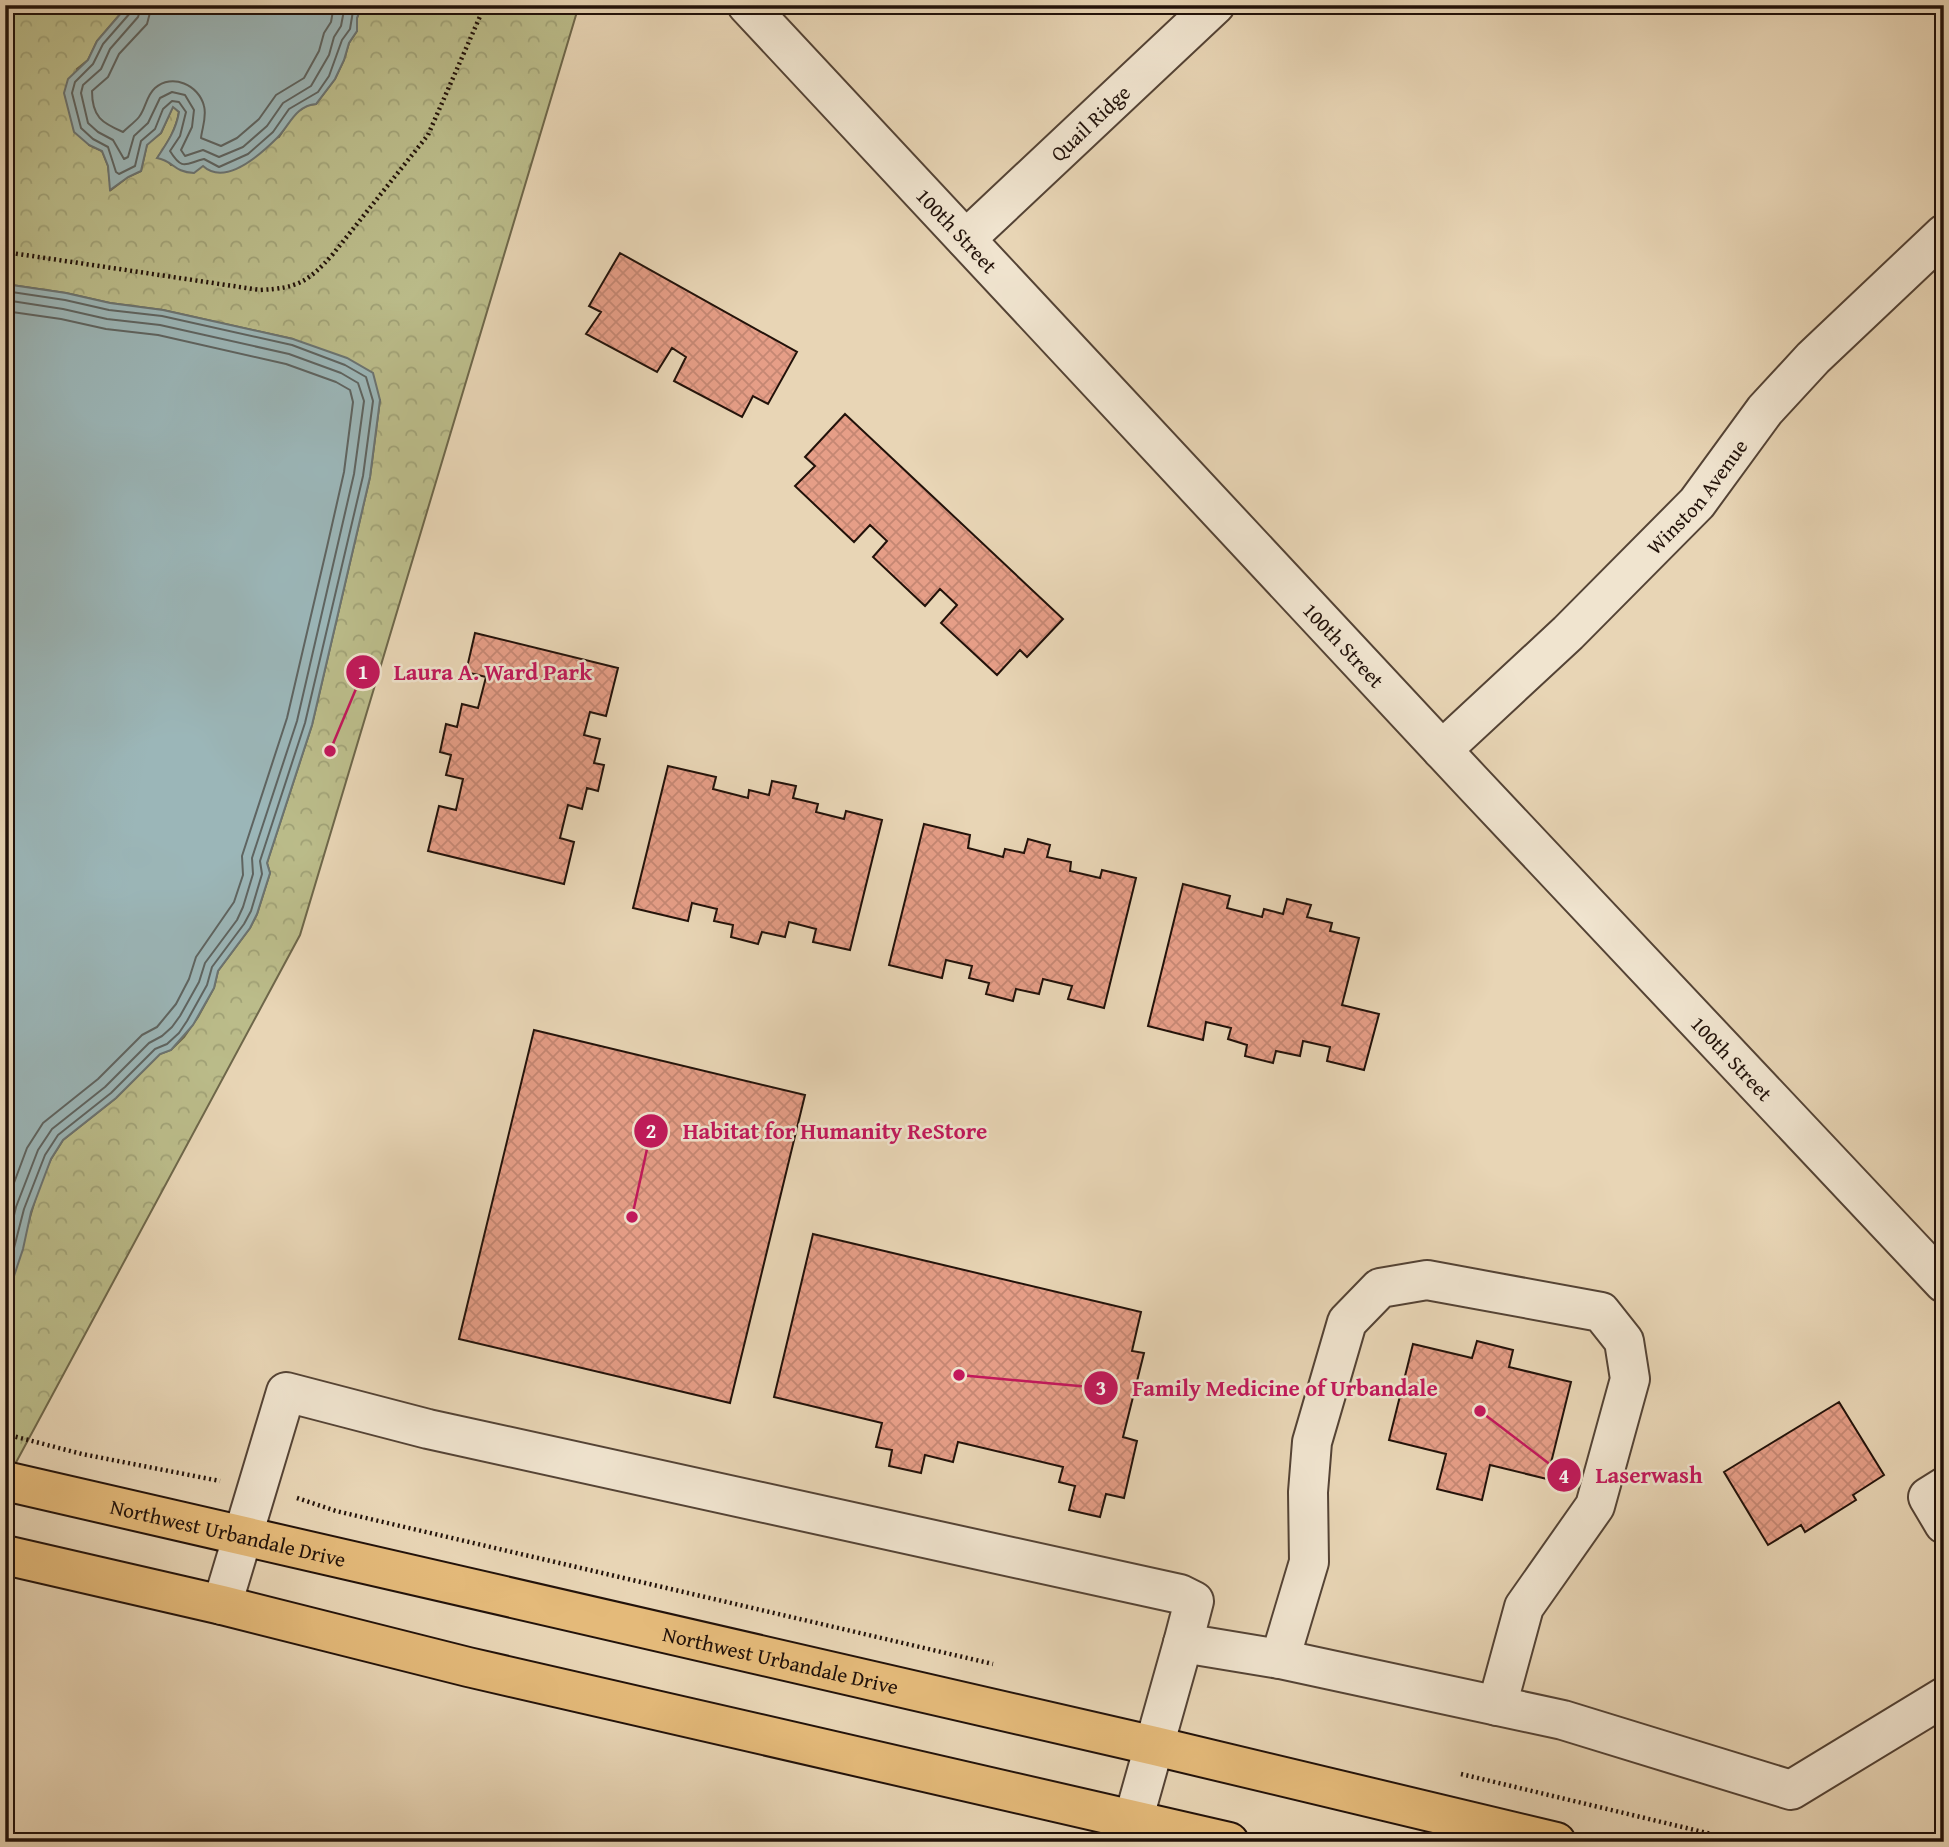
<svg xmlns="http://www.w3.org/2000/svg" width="1949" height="1847" viewBox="0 0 1949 1847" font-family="'Gentium Book Plus',serif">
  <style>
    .park { fill: url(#park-crowns); stroke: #6e674a; stroke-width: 2 }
    .water { fill: #9bb6b8; stroke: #6b7472; stroke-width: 2 }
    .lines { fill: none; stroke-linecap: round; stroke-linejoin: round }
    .shore { stroke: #5e6461; stroke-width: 2 }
    .building { fill: url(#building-cross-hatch); stroke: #22120a; stroke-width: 2 }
    .minor-casing { stroke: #544335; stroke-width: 42 }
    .major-casing { stroke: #22120a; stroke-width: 42 }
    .path { stroke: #22120a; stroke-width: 4.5; stroke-dasharray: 2 3.5; stroke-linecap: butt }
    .minor { stroke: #f0e4cf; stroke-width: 38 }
    .major { stroke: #e4ba7a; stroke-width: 38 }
    .labels { text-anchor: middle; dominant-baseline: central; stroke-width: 5; stroke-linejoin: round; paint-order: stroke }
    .street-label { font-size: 21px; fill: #22120a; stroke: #f0e4cf }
    .leader { fill: none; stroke: #c2185b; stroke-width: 2.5 }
    .callout-dot { fill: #c2185b; stroke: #f0e4cf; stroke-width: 2.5 }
    .mark-label { font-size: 21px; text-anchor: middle; font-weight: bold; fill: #fff }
    .callout-label { font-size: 23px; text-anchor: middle; font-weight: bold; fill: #c2185b; stroke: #f0e4cf; stroke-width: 5; stroke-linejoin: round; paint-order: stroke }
  </style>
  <defs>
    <pattern id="park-crowns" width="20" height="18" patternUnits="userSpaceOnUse" patternTransform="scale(1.75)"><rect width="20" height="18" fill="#bbbc8a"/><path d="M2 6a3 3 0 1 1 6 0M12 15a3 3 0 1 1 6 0" fill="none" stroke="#a0a176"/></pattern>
    <pattern id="building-cross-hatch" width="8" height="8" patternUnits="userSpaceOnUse" patternTransform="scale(1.75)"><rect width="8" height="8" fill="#e69e87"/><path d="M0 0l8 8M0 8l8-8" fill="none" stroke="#c58773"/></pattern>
  </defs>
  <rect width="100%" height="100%" fill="#e8d5b5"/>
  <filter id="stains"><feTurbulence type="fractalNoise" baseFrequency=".00286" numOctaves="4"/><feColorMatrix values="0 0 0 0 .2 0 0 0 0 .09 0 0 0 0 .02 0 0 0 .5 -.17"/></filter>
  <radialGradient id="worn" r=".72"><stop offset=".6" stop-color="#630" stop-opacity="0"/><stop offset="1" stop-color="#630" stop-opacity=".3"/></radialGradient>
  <path class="park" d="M5,5H128L97,41L88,60L77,69L89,145L102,151L108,166L111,190L128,177L141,171L147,144L161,133L173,106L179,112C176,130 168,142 158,157L167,159L171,165L203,166L279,137L294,114L308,105L316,104L335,79L344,60L349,43L357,31V18L362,5H579L300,935L6,1481L5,1303L40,1183L51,1159L63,1140L116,1098L160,1054L171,1050L184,1037L198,1017L214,988L218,971L250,928L257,914L270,873L267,863L312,725L370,477L380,400L293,339L163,310L110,303L66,293L5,284Z"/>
  <path class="water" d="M128,5H362L357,18V31L349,43L344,60L335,79L316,104C295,106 290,125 277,138C260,155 225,186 203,166L194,173C173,172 174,161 157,158C167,143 176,130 179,112L173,107L161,133L147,145L141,171L128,177L110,190L108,166L102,151L89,145L74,132L64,93L68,79L88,60L97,41Z
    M5,284L66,293L110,303L163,310L293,339L347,358L373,373L380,400L370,477L312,725L267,863L270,873L257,914L250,928L218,971L214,988L193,1025L171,1050L160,1054L116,1098L63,1140L51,1159L31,1212L23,1249L5,1303Z"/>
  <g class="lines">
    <path class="shore" d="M133,5L131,12L103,44L93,64L75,82L72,93L81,128L93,139L108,147L116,172L119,174L135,166L141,141L155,129L163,109L172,101L179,102L186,112L180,136L170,151C183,172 186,163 204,159L219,167L248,154L273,132L289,109L318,92L329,76L342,40L350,29L354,5
      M142,5L138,17L110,49L101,69L83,85L81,93L88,123L98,132L113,140L124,159L128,157L134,136L148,123L160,98L172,92L185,95L194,110L192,127L181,150L185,156L203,150L219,157L243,147L267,126L283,103L311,86L329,55L334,37L341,26L345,5
      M152,5L147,24L119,54L108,77L92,91C92,117 102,123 123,132C128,127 135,122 139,117C146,108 146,96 155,88C172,73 199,85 204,106C207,117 202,128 201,138L221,146L237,138L259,119L276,95L304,78L319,51L324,33L331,22L334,5
      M5,291L65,300L109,310L162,316L292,345L345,365L366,377L373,401L363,476L305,723L260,861L262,874L251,911L244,924L212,967L207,985L187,1021L179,1033L167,1044L155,1049L111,1093L58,1135L45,1155L24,1209L5,1283
      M5,300L63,309L107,319L160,325L289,354L341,373L358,383L364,401L354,474L297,721L252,858L253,874L243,907L237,920L205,963L199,982L180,1016L172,1027L162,1036L149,1043L105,1087L52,1129L38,1150L16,1207L5,1253
      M5,311L61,319L106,329L158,335L286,364L336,382L350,390L353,402L344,472L327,547L287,718L242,856L243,875L234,902L196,957L189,979L176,1004L157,1027L142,1035L98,1079L43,1123L27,1148L5,1207"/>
  </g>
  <path class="building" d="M620,253L797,352L768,404L753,396L742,417L674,381L686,357L672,348L657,372L586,334L601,312L589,306Z
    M845,414L1063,619L1027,657L1020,650L997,675L941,623L957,605L940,589L925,606L873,557L887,541L870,525L854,542L795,486L815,466L805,457Z
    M475,633L618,668L606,716L590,712L584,735L600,739L594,763L604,765L598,791L587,788L582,809L568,805L560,838L574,842L564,884L428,851L439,806L456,810L463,779L446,775L451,755L440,752L446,724L457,727L462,704L478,708L486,677L466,672Z
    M668,766L716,777L713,789L748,798L749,790L769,795L772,781L796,786L793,798L818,804L816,812L844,819L846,811L882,820L850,950L813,942L816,929L789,922L785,937L762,932L758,944L731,937L733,925L714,921L717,909L692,903L688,921L633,908Z
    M924,824L970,835L968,848L1003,857L1005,849L1024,853L1028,839L1050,845L1047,857L1071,862L1070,871L1100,878L1102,870L1136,878L1104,1008L1068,999L1072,986L1043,979L1039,994L1016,989L1013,1001L986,994L989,983L969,978L972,966L946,960L942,978L889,965Z
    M1183,884L1230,896L1227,908L1262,917L1264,909L1283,914L1287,899L1311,905L1307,917L1332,923L1330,931L1359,938L1342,1005L1379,1014L1364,1070L1327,1061L1330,1047L1303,1041L1300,1056L1276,1051L1273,1063L1245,1056L1247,1045L1228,1039L1231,1028L1206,1022L1203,1040L1148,1026Z
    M534,1030L805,1095L730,1403L459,1339Z
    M813,1234L1141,1312L1132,1351L1144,1353L1123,1437L1137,1441L1124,1498L1106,1494L1100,1517L1069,1510L1075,1486L1059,1482L1063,1467L958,1442L953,1462L925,1455L921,1473L889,1466L892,1450L876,1447L882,1423L774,1397Z
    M1477,1341L1513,1350L1509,1367L1571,1382L1547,1479L1490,1465L1482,1500L1437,1489L1446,1454L1389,1440L1413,1344L1472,1358Z
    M1839,1402L1884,1475L1853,1495L1856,1500L1805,1532L1801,1525L1768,1545L1724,1472Z"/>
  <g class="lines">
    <defs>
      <g id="minor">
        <path id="s1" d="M747,5L1471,781L1944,1283"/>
        <path id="s2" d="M966,239L1215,5"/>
        <path id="s3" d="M1442,750L1568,633L1697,503L1765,410L1813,358L1944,234"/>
        <path d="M1944,1487L1928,1497L1944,1524"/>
        <path d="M222,1605L286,1392L428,1429L1180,1594L1194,1601L1183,1643L1280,1659L1563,1720L1791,1790L1944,1697"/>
        <path d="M1280,1659L1309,1562L1308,1492L1312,1442L1347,1322L1380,1288L1427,1280L1601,1312L1624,1341L1630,1379L1595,1506L1524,1607L1497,1706"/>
        <path d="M1127,1842L1183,1643"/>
      </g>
      <g id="major">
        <path id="s4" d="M5,1481L1155,1746L1556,1842"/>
        <path d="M5,1555L222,1605L468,1667L1229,1842"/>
      </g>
    </defs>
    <use href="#minor" class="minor-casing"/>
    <use href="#major" class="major-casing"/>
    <path class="path" d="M5,252L260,290C298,288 308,282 333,254L428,135L485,5
      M5,1434L82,1454L220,1481
      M297,1498L336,1511L993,1664
      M1461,1774L1745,1842"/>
    <use href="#minor" class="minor"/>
    <use href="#major" class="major"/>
  </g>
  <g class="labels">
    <g class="street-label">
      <text stroke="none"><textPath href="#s2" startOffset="170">Quail Ridge</textPath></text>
      <text stroke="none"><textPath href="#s1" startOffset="308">100th Street</textPath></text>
      <text stroke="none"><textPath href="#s3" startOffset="360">Winston Avenue</textPath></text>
      <text stroke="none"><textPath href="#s1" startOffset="875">100th Street</textPath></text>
      <text stroke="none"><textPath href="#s1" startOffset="1442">100th Street</textPath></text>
      <text stroke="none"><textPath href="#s4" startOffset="229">Northwest Urbandale Drive</textPath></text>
      <text stroke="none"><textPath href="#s4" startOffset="796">Northwest Urbandale Drive</textPath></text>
    </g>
  </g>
  <path class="leader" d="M330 751L363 672M632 1217L651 1131M959 1375L1101 1388M1480 1411L1564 1475"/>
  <g class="callout-dot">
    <circle cx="330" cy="751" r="7"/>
    <circle cx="632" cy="1217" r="7"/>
    <circle cx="959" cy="1375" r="7"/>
    <circle cx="1480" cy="1411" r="7"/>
    <circle cx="363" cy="672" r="18"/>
    <circle cx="651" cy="1131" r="18"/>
    <circle cx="1101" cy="1388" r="18"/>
    <circle cx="1564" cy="1475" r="18"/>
  </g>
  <g class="mark-label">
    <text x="363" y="679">1</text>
    <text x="651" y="1138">2</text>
    <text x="1101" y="1395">3</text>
    <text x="1564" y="1483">4</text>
  </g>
  <g class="callout-label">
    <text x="493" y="680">Laura A. Ward Park</text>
    <text x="835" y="1139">Habitat for Humanity ReStore</text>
    <text x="1285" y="1396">Family Medicine of Urbandale</text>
    <text x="1649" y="1483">Laserwash</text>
  </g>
  <rect width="1949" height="1847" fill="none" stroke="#e8d5b5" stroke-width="28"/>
  <rect x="7" y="7" width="1935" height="1833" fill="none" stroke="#22120a" stroke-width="3.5"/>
  <rect x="14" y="14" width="1921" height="1819" fill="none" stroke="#22120a" stroke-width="2"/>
  <rect width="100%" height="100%" filter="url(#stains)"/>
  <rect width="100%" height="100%" fill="url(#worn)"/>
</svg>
